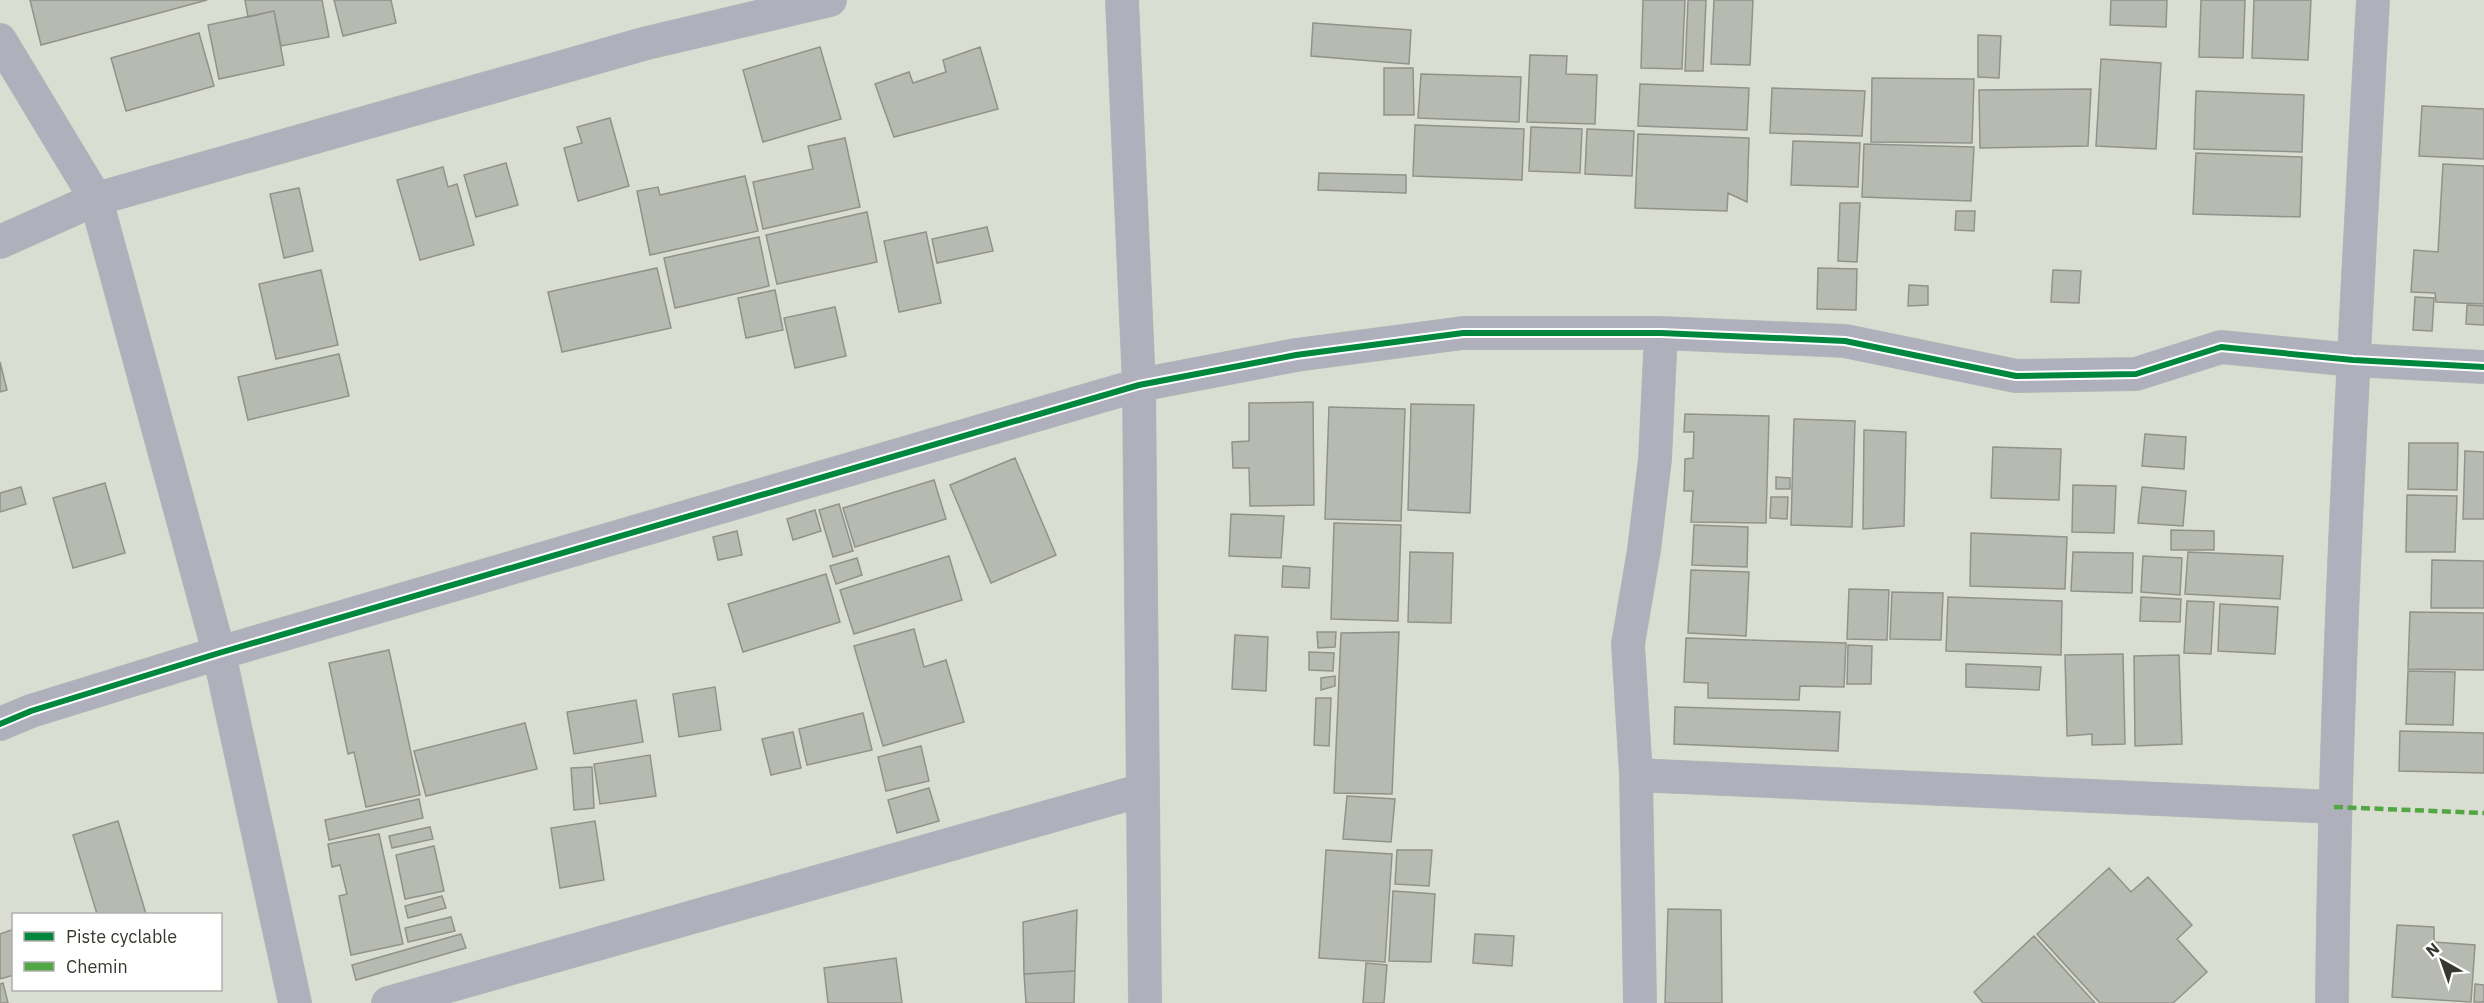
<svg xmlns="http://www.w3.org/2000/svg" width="2484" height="1003" viewBox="0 0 2484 1003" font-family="'IBM Plex Sans',sans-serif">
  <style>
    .building { fill: #b7bab1; stroke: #91938b; stroke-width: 1.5 }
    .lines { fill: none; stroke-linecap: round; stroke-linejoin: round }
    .street-casing { stroke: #b8bbb2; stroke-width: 34 }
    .street { stroke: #b0b0bd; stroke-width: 33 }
    .quiet { stroke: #53a644; stroke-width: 4.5; stroke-dasharray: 9 4.5; stroke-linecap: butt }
    .cycleway-casing { stroke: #fff; stroke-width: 10 }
    .cycleway { stroke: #00873e; stroke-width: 6 }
  </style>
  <rect width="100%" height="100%" fill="#daddd2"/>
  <path class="building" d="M30,0H207L41,45Z
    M245,0H322L329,37L281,46L274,11L248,17Z
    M334,0H391L396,23L343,36Z
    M1643,0H1685L1682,69L1641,68Z
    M1688,0H1706L1703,71H1685Z
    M1714,0H1753L1750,65L1711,64Z
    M2111,0H2167L2166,27L2110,25Z
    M2201,0H2245L2243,58L2199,57Z
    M2254,0H2311L2308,60L2252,58Z
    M274,11L284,65L219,79L208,25Z
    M1313,23L1411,30L1409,64L1311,56Z
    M199,33L214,86L126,111L111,58Z
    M1978,35L2001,36L1999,78L1978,77Z
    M820,47L841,119L763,142L743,70Z
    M980,47L998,109L894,137L875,84L909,72L913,83L946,72L943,60Z
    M1530,55L1567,56L1566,74L1597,75L1595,124L1527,122Z
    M2101,59L2161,63L2156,149L2096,146Z
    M1384,68H1413L1414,115H1384Z
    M1421,74L1521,77L1519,122L1418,118Z
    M1872,78L1974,79L1972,143L1871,142Z
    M1640,84L1749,88L1747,130L1638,126Z
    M1772,88L1865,91L1862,136L1770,133Z
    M2091,89L2088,146L1980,148L1979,90Z
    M2196,91L2304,95L2302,152L2194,149Z
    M2422,106L2484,109V159L2419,156Z
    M610,118L629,186L578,201L564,148L582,143L577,127Z
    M1415,125L1524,129L1522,180L1413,176Z
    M1531,127L1582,129L1580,173L1529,171Z
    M1587,129L1634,131L1632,176L1585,174Z
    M1638,134L1749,138L1747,202L1728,193L1727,211L1635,208Z
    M845,138L860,207L763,229L753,182L813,169L808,146Z
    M1793,141L1860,143L1858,187L1791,185Z
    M1864,144L1974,147L1971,201L1862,197Z
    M2196,153L2302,157L2300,217L2193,214Z
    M506,163L518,205L476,217L464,175Z
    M2443,164L2484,166V304L2436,302L2435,293L2411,292L2414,250L2438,252Z
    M443,167L448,187L457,184L474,245L420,260L397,180Z
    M1319,173L1406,175V193L1318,190Z
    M745,176L758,231L650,255L637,191L658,187L660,195Z
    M299,188L313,251L284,258L270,194Z
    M1840,203H1860L1857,262L1838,261Z
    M1956,211H1975L1974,231L1955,230Z
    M867,212L877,262L777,284L766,235Z
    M987,227L993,251L937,263L932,239Z
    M926,232L941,303L899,312L884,241Z
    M759,237L769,286L675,308L664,258Z
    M657,268L671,328L562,352L548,292Z
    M1818,268L1857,269L1856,310L1817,309Z
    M321,270L338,345L276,359L259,284Z
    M2053,270L2081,271L2079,303L2051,302Z
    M1909,285L1928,286V305L1908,306Z
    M775,290L783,330L746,338L738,298Z
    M2415,297L2434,298L2432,331L2413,330Z
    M2467,305L2484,306V325L2466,324Z
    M835,307L846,356L795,368L784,318Z
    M339,354L349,396L248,420L238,377Z
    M0,362L7,390L0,392Z
    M1313,402L1314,505L1250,506L1249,468H1233L1232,442L1249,441V403Z
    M1411,404L1474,405L1470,513L1408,510Z
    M1329,407L1405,409L1401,521L1325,519Z
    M1685,414L1769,416L1766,523L1691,522L1693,491H1684L1685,459L1693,458L1694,432H1684Z
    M1794,419L1855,421L1852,527L1791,525Z
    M1864,430L1906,432L1904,526L1863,529Z
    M2145,434L2186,437L2184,469L2142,466Z
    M2409,443H2458L2457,490L2408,489Z
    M1993,447L2061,449L2059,500L1991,498Z
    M2465,451L2484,452V519H2463Z
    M1015,458L1056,555L991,583L950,485Z
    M1776,477L1790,478V489H1776Z
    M934,480L946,519L855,547L843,508Z
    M105,483L125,553L73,568L53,498Z
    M2073,485L2116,486L2114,533L2072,532Z
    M21,487L26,504L0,512V493Z
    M2142,487L2186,491L2183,526L2138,523Z
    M2407,495L2457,496L2455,552H2406Z
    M1771,497H1788L1787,519L1770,518Z
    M839,504L853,551L833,557L819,510Z
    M815,510L821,531L793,540L787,519Z
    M1231,514L1284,516L1281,558L1229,556Z
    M1334,523L1401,525L1398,621L1331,619Z
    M1694,525L1748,527L1747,567L1692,565Z
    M2171,530L2214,531V550H2171Z
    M737,531L742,555L718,560L713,537Z
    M1971,533L2067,537L2065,589L1970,586Z
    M1410,552L1453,553L1451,623L1408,622Z
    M2073,552L2133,553L2132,593L2071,591Z
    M2188,552L2283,556L2280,599L2185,594Z
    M949,556L962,600L854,634L840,590Z
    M2143,556L2182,558L2180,595L2141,592Z
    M857,558L862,575L836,584L830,566Z
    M2432,560L2484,561V608H2431Z
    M1283,566L1310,568L1309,588L1282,587Z
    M1691,570L1749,572L1746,636L1688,633Z
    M826,574L840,622L743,652L728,604Z
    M1849,589L1889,590L1887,640L1847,639Z
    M1892,592L1943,593L1941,640L1890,639Z
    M1948,597L2062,601L2061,655L1946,651Z
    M2141,597L2181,599L2180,622L2140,621Z
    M2187,601L2214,602L2211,654L2184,653Z
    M2220,604L2278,607L2275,654L2218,651Z
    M2410,612L2484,613V670L2408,669Z
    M914,629L924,667L946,660L964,722L883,746L854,646Z
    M1317,632H1336L1335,647L1318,648Z
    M1399,632L1392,794L1334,793L1341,633Z
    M1235,635L1268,637L1266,691L1232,689Z
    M1686,638L1846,643L1844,687L1800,686L1799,700L1708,698V683L1684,682Z
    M1848,645L1872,646L1871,684H1847Z
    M389,650L420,795L366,807L354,752L348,754L329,663Z
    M1309,652L1334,653L1333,671L1309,670Z
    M2123,654L2125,744L2092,745V734L2067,736L2065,655Z
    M2179,655L2182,744L2135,746L2134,656Z
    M1966,664L2041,667L2039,690L1966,687Z
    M2408,671L2455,672L2453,725L2406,724Z
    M1335,676V686L1321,690V678Z
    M715,687L721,730L679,737L673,694Z
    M1316,698H1331L1329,746L1314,745Z
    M636,700L643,742L574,754L567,712Z
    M1675,707L1840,712L1838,751L1674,744Z
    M863,713L872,750L807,765L799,729Z
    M525,723L537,769L426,796L414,751Z
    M2400,731L2484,733V773L2399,771Z
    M793,732L801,768L771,775L762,739Z
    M921,746L929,781L886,791L878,757Z
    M650,755L656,796L600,804L594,764Z
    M592,767L594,808L574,810L571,768Z
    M929,788L939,821L897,833L888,800Z
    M1347,796L1395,799L1391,842L1343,839Z
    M419,799L423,818L329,840L325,820Z
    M118,821L146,914H97L73,835Z
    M595,821L604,880L560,888L551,828Z
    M430,827L433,839L392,848L389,836Z
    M379,834L403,944L351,955L339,896L347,894L340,865L332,867L328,844Z
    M434,846L444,891L405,899L396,855Z
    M1326,850L1392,854L1385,962L1319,958Z
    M1397,850H1432L1429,886L1395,884Z
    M2109,868L2131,892L2148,877L2192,925L2177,939L2207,972L2173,1003H2100L2037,934Z
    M1393,891L1435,894L1431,962L1389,961Z
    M442,896L446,908L408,918L405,906Z
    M1668,909L1721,910L1722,1003H1665Z
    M1077,910L1075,971L1024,974L1023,922Z
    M451,917L455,931L408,942L405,928Z
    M2397,925L2434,927V942L2475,945L2471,1002L2392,997Z
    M14,929V975L0,979V934Z
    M461,934L466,948L356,980L352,965Z
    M1475,934L1514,936L1512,966L1473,963Z
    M2034,936L2095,1003H1983L1974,992Z
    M896,958L902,1003H828L824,968Z
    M1366,963L1387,965L1384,1003H1363Z
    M1075,971L1074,1003H1026L1024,974Z
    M3,983L8,1003H0V984Z
    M2475,984L2484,985V1002H2474Z"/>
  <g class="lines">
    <defs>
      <path id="street" d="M1122,0L1139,385L1145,1003
        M0,40L96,199L219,653L295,1003
        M0,242L96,199L647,43L830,0
        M0,724L31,711L219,653L1139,385L1296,355L1463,333H1661L1845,341L2016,376L2136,374L2221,347L2353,360L2484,367
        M1636,775L2334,807
        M388,1003L1143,790
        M1640,1003L1636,775L1628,644L1644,550L1655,459L1661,333
        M2332,1003C2335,668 2355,334 2373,0"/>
    </defs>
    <use href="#street" class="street-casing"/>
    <use href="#street" class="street"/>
    <path class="quiet" d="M2334,807L2484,813"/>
    <defs>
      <path id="cycleway" d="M0,724L31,711L219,653L1139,385L1296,355L1463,333H1661L1845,341L2016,376L2136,374L2221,347L2353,360L2484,367"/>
    </defs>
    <use href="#cycleway" class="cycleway-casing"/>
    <use href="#cycleway" class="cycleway"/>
  </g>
  <rect x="12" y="913" width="210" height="78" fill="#ffffff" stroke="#afafac" stroke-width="1.5"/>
  <rect x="24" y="932" width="30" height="9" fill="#00873e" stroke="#afafac" stroke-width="1.5"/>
  <text x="66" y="943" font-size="18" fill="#363830">Piste cyclable</text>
  <rect x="24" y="962" width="30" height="9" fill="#53a644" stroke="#afafac" stroke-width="1.5"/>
  <text x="66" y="973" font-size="18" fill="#363830">Chemin</text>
  <g transform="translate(2442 961) rotate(320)" stroke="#ffffff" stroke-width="4.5" paint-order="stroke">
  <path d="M0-4.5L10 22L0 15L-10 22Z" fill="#363830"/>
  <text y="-9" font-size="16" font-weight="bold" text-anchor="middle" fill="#363830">N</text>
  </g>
</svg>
